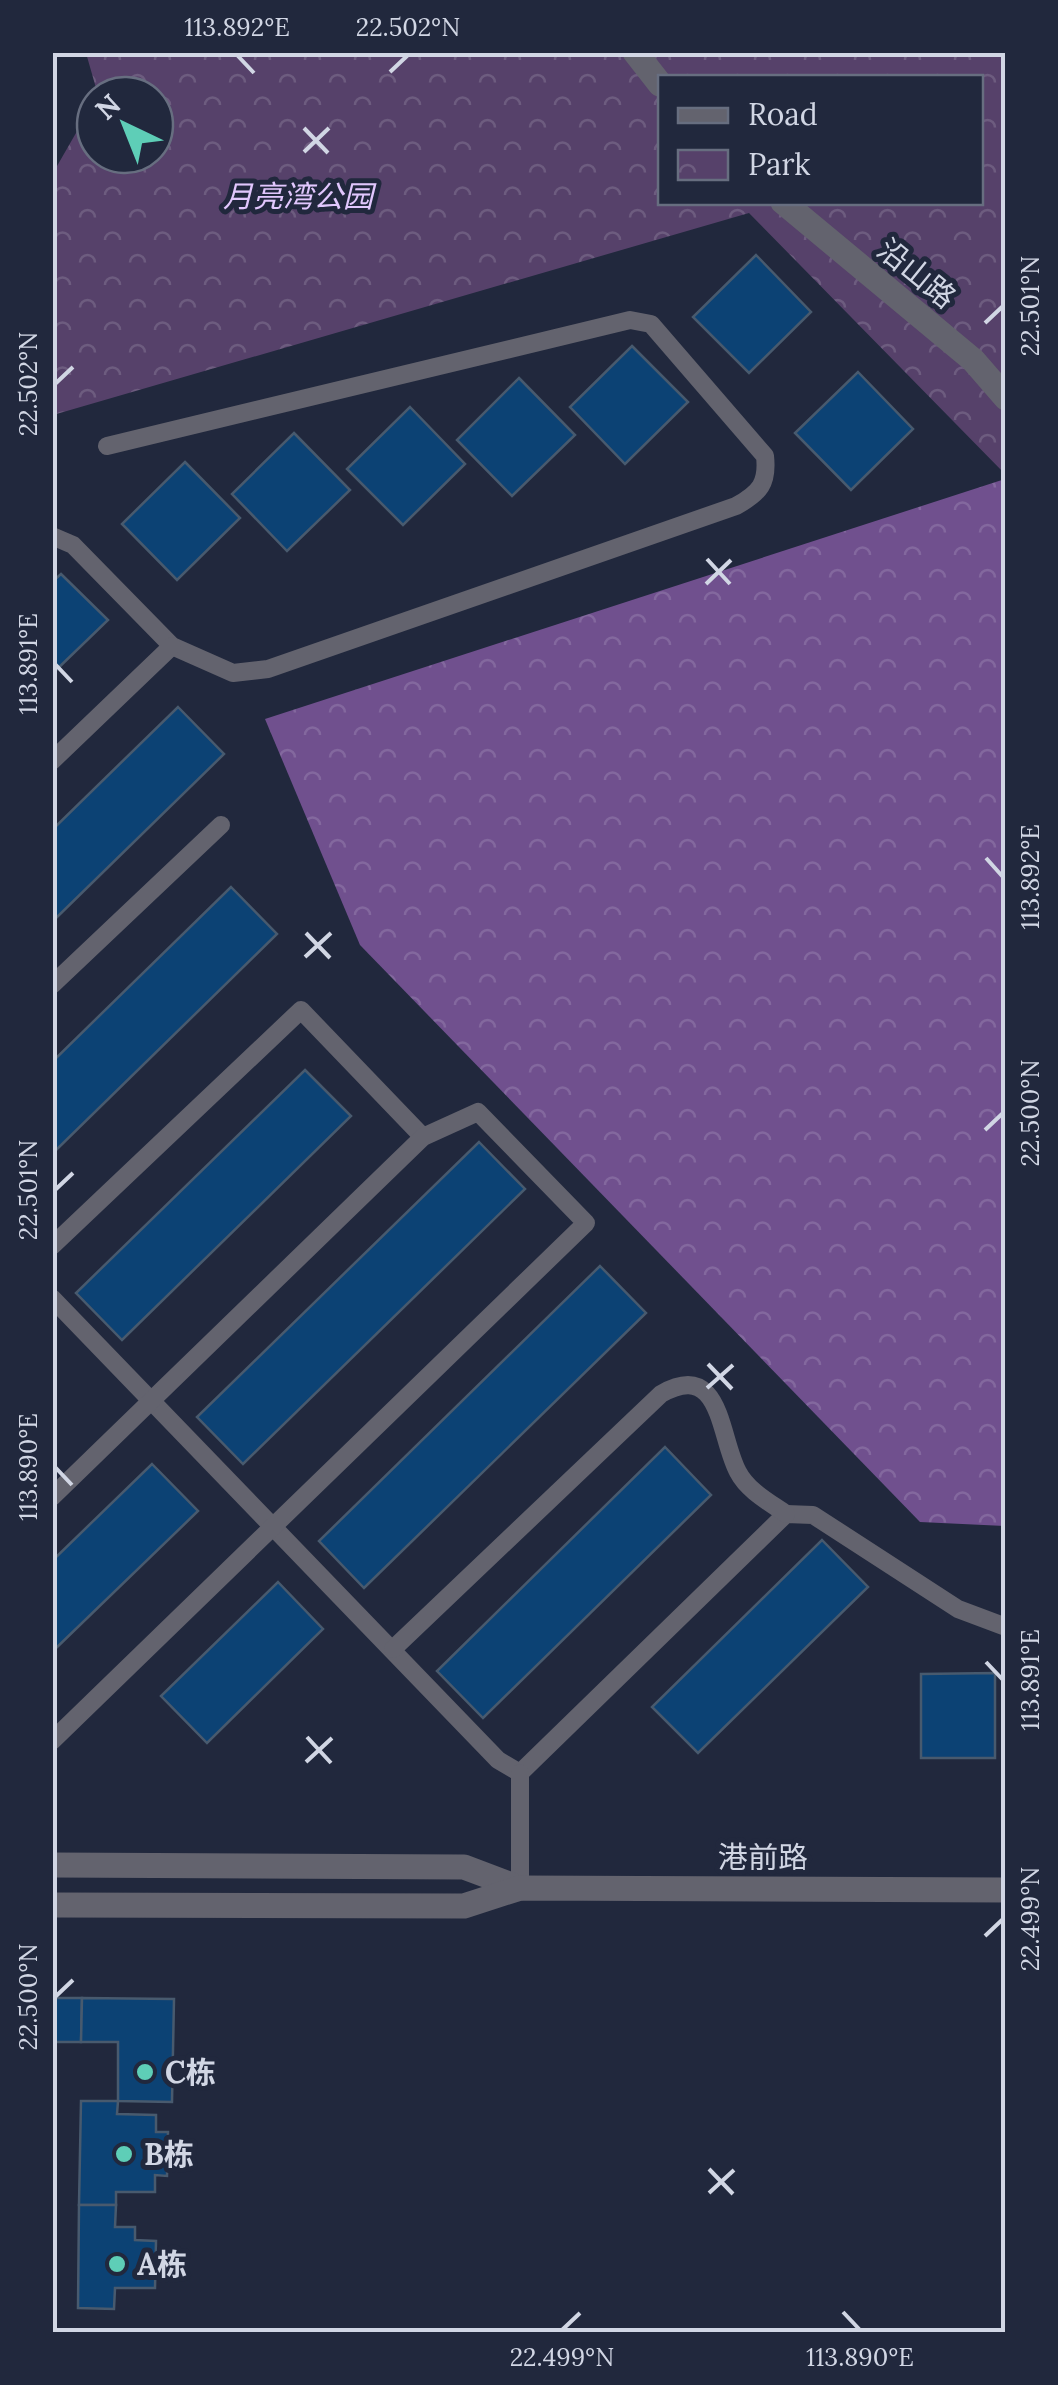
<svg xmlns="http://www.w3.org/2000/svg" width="1058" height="2385" font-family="Lora,'Noto Sans SC',serif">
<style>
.forest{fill:url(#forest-crowns)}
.park{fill:url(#park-crowns);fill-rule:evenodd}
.building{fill:#0c4274;stroke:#485a6e;stroke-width:2.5}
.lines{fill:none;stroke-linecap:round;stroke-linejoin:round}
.service{stroke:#63636e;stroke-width:18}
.minor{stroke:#63636e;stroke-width:25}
.tertiary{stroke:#63636e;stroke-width:25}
.ticks{fill:none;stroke:#d1d6e4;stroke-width:4}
.poi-dot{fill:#5eceb7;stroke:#21283d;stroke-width:4}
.labels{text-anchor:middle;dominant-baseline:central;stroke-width:10;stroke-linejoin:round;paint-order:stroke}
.park-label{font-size:30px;font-style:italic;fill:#e1c7fd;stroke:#21283d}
.street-label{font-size:30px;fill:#d1d6e4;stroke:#21283d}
.poi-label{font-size:30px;font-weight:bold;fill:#d1d6e4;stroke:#21283d;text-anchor:start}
.neatline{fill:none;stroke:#d1d6e4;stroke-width:4}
.ticks-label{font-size:25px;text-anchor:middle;fill:#d1d6e4}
</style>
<defs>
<pattern id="forest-crowns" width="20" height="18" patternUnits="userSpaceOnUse" patternTransform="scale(2.5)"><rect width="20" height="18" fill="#70508e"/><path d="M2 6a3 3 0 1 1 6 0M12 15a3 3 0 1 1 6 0" fill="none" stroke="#83689e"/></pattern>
<pattern id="park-crowns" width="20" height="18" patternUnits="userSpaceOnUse" patternTransform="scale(2.5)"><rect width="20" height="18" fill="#56416a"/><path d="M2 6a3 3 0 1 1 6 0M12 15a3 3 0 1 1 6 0" fill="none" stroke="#6d5c7f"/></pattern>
</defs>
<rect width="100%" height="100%" fill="#21283d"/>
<!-- forest -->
<polygon class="forest" points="1005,479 1006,479 1005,1526 920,1522 360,945 265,719"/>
<!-- park -->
<path class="park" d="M86,53h919v421l-256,-261 -696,202v-242l42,-73v55h60v-60h-57zM660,78h320v124h-320z"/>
<!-- building -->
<g class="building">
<polygon points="756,255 811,312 749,373 693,317"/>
<polygon points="632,346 688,402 625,464 570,407"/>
<polygon points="858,372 913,429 851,490 795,433"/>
<polygon points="519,378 575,435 512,496 457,440"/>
<polygon points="410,407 465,464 403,525 347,469"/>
<polygon points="294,433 350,490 287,551 232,494"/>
<polygon points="185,462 240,518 177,580 122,524"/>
<polygon points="61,574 108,620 52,674 52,582"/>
<polygon points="178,707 224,754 52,922 52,830"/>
<polygon points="231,887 277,934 52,1154 52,1062"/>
<polygon points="305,1070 351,1116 122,1340 76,1293"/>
<polygon points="479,1142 525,1189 243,1464 197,1417"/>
<polygon points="600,1266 646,1313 364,1588 319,1541"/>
<polygon points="665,1447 711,1495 483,1718 437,1671"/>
<polygon points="152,1464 198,1511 52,1652 52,1561"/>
<polygon points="822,1540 868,1587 698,1753 652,1707"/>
<polygon points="278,1582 323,1629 207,1743 161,1696"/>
<polygon points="995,1673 995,1758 921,1758 921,1674"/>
<polygon points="52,1998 82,1998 81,2042 52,2042"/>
<polygon points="82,1998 174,1999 172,2102 118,2101 118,2042 81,2042"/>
<polygon points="81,2101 118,2101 117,2114 156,2115 156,2132 168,2132 167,2176 155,2175 155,2192 116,2192 116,2205 79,2205"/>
<polygon points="79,2205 116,2205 115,2227 135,2227 135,2240 156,2241 155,2288 115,2288 114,2309 78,2308"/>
</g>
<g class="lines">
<!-- service -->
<g class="service">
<path d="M52,536l21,9 99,101 61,27 35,-4 468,-163c24,-13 32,-23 29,-50l-114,-132 -21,-4 -523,126"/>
<polyline points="52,761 172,646"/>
<polyline points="52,985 221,825"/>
<polyline points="52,1246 301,1010 423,1137"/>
<polyline points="52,1298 498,1760 520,1773 786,1514 813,1515 958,1609 1006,1627"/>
<polyline points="52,1497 423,1137 478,1112 586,1223 52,1741"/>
<path d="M393,1649l268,-255c61,-35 58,43 77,78 10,19 31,30 48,42"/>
<polyline points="520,1773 520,1888"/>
</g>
<!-- minor -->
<g class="minor">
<polyline points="635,52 660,84"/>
<polyline points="783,202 973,360 1006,398"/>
</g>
<!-- tertiary -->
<g class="tertiary">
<polyline points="52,1865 464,1867 520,1888"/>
<polyline points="52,1905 464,1906 520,1888 1006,1890"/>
</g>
</g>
<!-- ticks -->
<path class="ticks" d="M237,55l17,18M390,72l18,-17M304,128l24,25M304,152l25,-24M985,323l18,-17M55,384l18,-17M707,559l23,25M706,584l25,-24M55,664l17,18M986,858l17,19M306,933l24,25M305,957l26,-24M985,1130l18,-17M55,1190l18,-17M708,1364l24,25M707,1388l26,-23M55,1467l17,18M986,1662l17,18M307,1737l24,26M306,1762l26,-24M985,1936l18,-17M55,1997l18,-17M709,2169l24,25M709,2193l25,-23M843,2312l17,18M562,2330l18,-17"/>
<!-- markers -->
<g class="poi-dot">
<circle cx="145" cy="2072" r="10"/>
<circle cx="124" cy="2154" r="10"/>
<circle cx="117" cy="2264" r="10"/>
</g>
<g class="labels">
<!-- park labels -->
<g class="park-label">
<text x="298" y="196">月亮湾公园</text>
</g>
<!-- street labels -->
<g class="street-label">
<text transform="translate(917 273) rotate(39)">沿山路</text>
<text x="763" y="1857">港前路</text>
</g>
<!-- poi labels -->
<g class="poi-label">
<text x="165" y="2072">C栋</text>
<text x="144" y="2154">B栋</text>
<text x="137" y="2264">A栋</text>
</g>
</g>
<!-- border -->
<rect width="1058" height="2385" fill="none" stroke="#21283d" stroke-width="110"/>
<!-- legend -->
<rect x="658" y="75" width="325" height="130" fill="#21283d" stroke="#676e80" stroke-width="2.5"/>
<rect x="678" y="108" width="50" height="15" fill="#63636e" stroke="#676e80" stroke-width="2.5"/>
<text x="748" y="125" font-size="30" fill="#d1d6e4">Road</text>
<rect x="678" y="150" width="50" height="30" fill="url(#park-crowns)" stroke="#676e80" stroke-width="2.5"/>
<text x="748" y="175" font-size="30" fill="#d1d6e4">Park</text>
<!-- north arrow -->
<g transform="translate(125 125) rotate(317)"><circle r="48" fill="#21283d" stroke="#676e80" stroke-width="2.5"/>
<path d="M0-8L18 38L0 25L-18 38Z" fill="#5eceb7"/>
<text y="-15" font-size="28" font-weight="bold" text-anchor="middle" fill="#d1d6e4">N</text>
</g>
<rect x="55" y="55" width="948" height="2275" class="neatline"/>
<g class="ticks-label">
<text x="237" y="36">113.892°E</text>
<text x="408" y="36">22.502°N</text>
<text transform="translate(1030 306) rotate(-90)" y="9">22.501°N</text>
<text transform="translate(28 384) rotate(-90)" y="9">22.502°N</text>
<text transform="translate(28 664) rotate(-90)" y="9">113.891°E</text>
<text transform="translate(1030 877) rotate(-90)" y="9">113.892°E</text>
<text transform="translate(1030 1113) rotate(-90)" y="9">22.500°N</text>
<text transform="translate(28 1190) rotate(-90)" y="9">22.501°N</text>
<text transform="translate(28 1467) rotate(-90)" y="9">113.890°E</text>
<text transform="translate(1030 1680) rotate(-90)" y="9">113.891°E</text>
<text transform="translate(1030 1919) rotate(-90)" y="9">22.499°N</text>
<text transform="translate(28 1997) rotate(-90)" y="9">22.500°N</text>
<text x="562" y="2366">22.499°N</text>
<text x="860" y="2366">113.890°E</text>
</g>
</svg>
